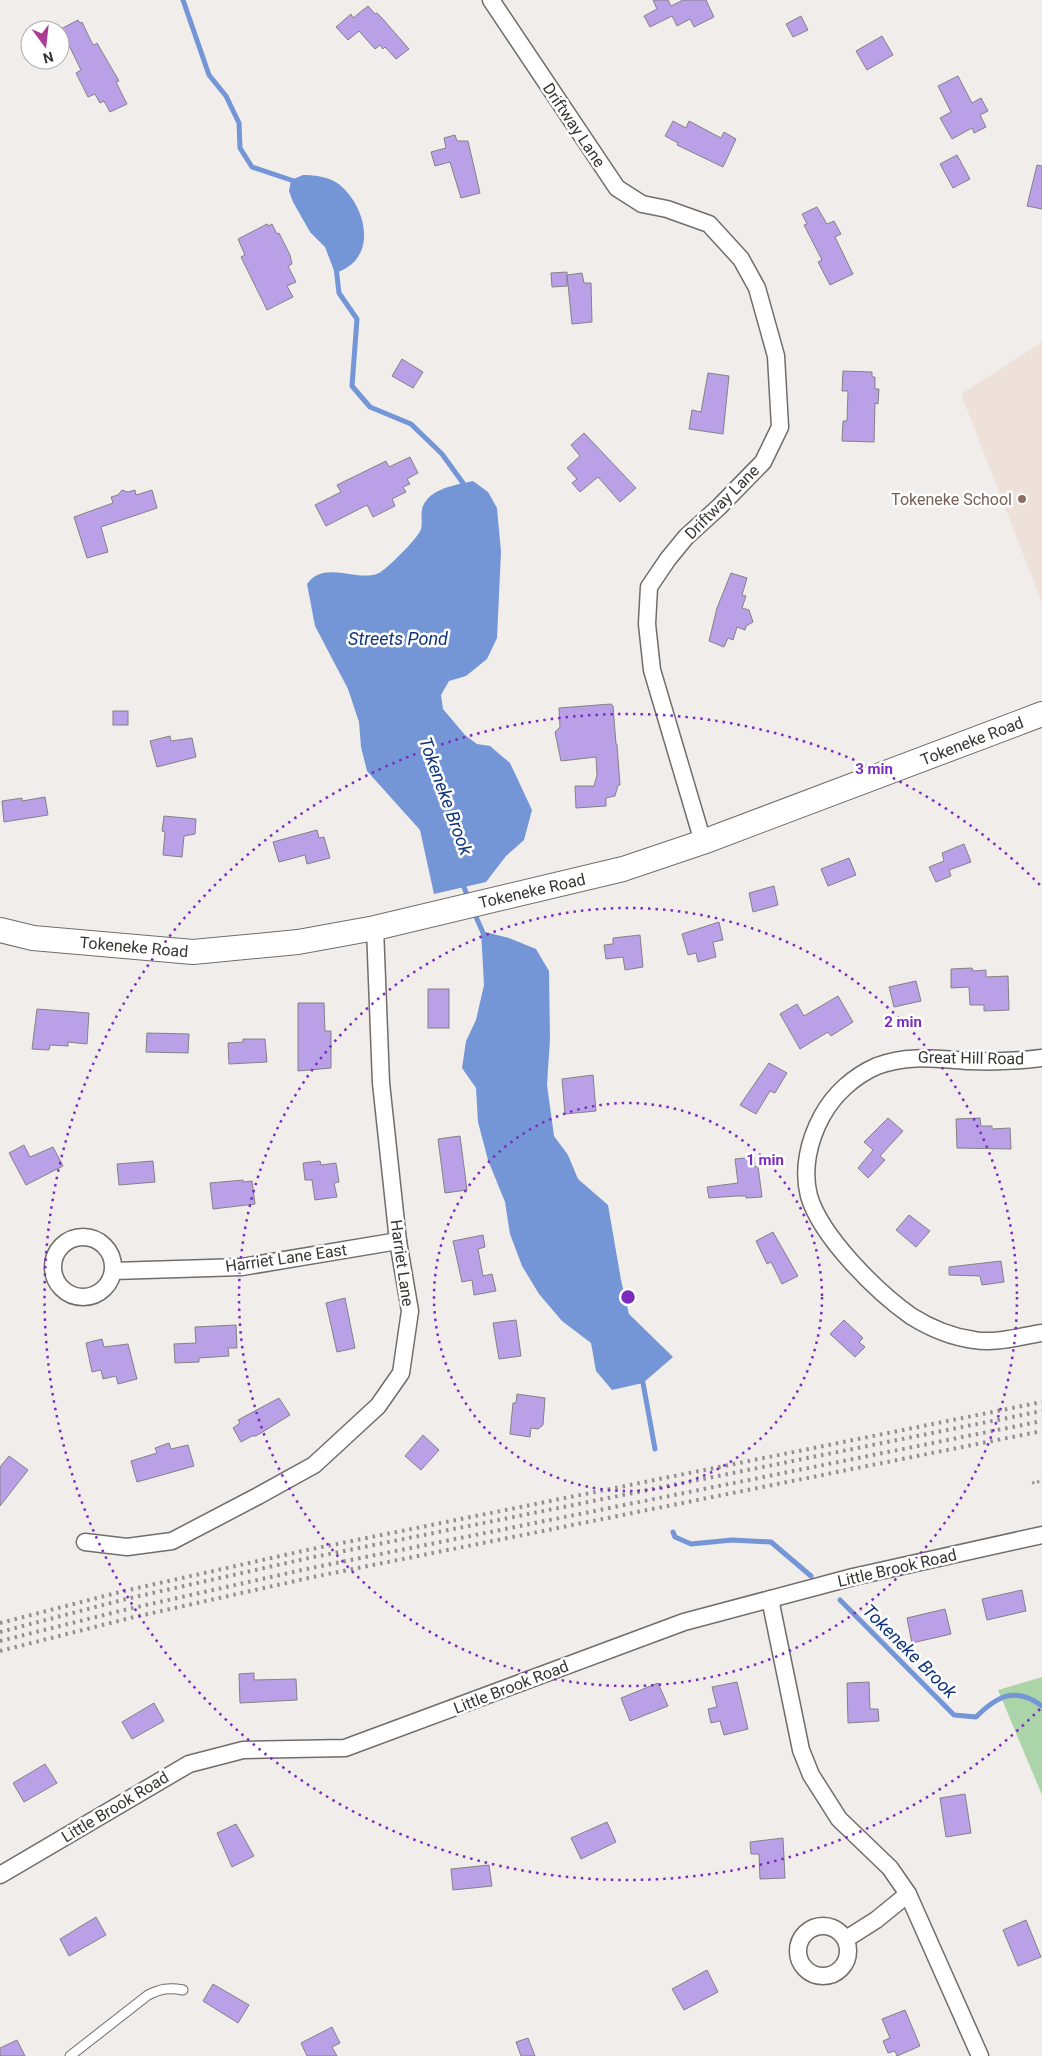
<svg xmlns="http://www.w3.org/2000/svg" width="1042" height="2056" font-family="Roboto,sans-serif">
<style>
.built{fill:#ede1da}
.green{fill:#acd4a9}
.water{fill:#7496d6}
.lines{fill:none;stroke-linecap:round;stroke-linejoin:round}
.stream{stroke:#7496d6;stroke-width:5}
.building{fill:#baa0e7;stroke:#838286}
.service-casing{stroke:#716d6b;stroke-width:11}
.minor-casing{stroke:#716d6b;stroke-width:19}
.secondary-casing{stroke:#716d6b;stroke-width:26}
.path{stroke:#9c9998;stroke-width:3;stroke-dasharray:2.5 2.5;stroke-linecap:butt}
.service{stroke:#fff;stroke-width:9}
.minor{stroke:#fff;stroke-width:16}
.secondary{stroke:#fff;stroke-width:24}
.rail{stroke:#93908f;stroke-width:4;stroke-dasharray:2.5 5;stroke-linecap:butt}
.ring{fill:none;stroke:#7b2cbf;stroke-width:2.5;stroke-dasharray:2.5 5}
.education-dot{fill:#8d6e63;stroke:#fff;stroke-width:2}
.labels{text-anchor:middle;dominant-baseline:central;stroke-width:5;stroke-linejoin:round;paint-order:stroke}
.street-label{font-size:16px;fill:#363534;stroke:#fff}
.education-label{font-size:16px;fill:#785e54;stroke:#fff;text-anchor:end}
.water-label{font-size:18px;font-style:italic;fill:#0f337e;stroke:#fff}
.centre{fill:#7b2cbf;stroke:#fff;stroke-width:2.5}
.ring-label{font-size:15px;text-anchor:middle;font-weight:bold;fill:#7b2cbf;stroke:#fff;stroke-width:5;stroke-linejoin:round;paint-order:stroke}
</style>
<rect width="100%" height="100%" fill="#f1edeb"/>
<!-- built -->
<polygon class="built" points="1042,342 1042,603 961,394"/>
<!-- green -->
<polygon class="green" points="1042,1677 1042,1795 998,1690"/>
<!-- water -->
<g class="water">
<path d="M303,175c12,0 27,2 37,10 28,24 38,75 -5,88l-10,-26 -15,-15 -17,-30 -4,-11 2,-11z"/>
<path d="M473,481l15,11 9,16 4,44 -4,86 -10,21 -21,17 -17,5 -8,14 2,14 22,26 12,9 13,2 20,17 22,47 -8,30 -18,16 -20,26 -52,12 -14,-64 -53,-59 -6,-24 -2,-25 -11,-33 -33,-63 -8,-42c17,-25 51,-1 72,-11 8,-4 40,-36 42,-44 2,-7 -1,-16 2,-23 8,-18 33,-21 50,-25z"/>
<polygon points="481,931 509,938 536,949 549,971 550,1039 547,1085 554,1136 568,1155 578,1179 608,1205 621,1280 629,1314 673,1357 643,1383 612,1390 596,1371 591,1343 562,1321 539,1294 522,1266 510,1234 505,1202 488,1160 478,1122 476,1088 462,1068 466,1041 476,1020 484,985"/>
</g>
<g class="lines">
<!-- stream -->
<g class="stream">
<polyline points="183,0 209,75 226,96 239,123 240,148 252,167 297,182"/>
<polyline points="336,267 339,293 357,319 352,386 370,407 411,424 442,454 463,483 461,488"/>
<polyline points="462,882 469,900"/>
<polyline points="473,910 484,935"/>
<polyline points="639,1378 643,1383 655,1449"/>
<polyline points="673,1532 675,1537 691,1544 732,1540 771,1542 811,1576"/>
<path d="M840,1600l114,115 22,2c21,-21 39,-31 66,-11"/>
</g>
</g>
<!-- building -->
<g class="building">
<polygon points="653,0 668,0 671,6 683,0 706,0 714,17 694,27 690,19 677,26 672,16 650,27 644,16 657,9"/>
<polygon points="368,6 375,14 377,13 382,18 409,49 396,59 385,47 383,49 380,45 375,49 359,31 348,40 336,27 351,14 353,18"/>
<polygon points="801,16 808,30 793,37 786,24"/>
<polygon points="78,20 80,23 82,22 92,43 94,45 97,43 119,81 116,82 127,104 110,112 104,101 100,103 95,94 88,97 76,73 81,70 61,29"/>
<polygon points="882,36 893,55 867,70 856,51"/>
<polygon points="958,76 972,103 981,98 988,111 980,115 986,127 974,133 972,128 952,139 940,118 951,112 938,86"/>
<polygon points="673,121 686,128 689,121 721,138 724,132 736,139 723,167 677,145 678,143 665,136"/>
<polygon points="455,135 457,141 468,141 480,193 461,198 450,162 435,166 431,152 446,148 444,138"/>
<polygon points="957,155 970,179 953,188 940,164"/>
<polygon points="1037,165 1042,166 1042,209 1027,206"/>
<polygon points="817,207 827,224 834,221 841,234 835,237 853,274 830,285 818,262 822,260 804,225 807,224 802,214"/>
<polygon points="267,224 268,226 272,224 277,234 279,233 290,255 292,264 288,266 296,282 287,286 293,297 267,310 241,257 245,255 238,239"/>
<polygon points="567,272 567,286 552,287 551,273"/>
<polygon points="582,273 584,283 591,283 592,322 572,324 567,275"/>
<polygon points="402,359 423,372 413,388 392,376"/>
<polygon points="843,371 872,372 872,377 875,377 875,389 879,389 878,404 875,403 874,442 842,441 843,421 847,421 848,391 842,391"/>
<polygon points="708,373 729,376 723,434 689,429 692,410 701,412"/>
<polygon points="584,433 636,488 620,502 598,477 580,492 572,483 577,479 567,468 580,456 571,445"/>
<polygon points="410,457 418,473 407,479 410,484 403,487 406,492 392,499 395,506 373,517 367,505 326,526 315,505 341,492 337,485 386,461 389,467"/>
<polygon points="122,490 128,492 135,490 136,495 152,490 157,508 101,527 108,552 87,558 74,517 113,503 111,497 118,495"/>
<polygon points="731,573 747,578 742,595 746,596 742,608 749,610 753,622 746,626 745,630 737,627 733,640 728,638 724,647 709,641 717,608"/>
<polygon points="611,704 613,706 616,744 617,744 620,785 618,785 615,796 606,798 606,806 576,808 575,786 594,786 597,775 596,757 561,761 555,732 560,727 559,708"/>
<rect x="113" y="711" width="15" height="14"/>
<polygon points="170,736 171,741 192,738 196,757 157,767 150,741"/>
<polygon points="45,797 48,815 4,822 2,801 22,798 22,801"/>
<polygon points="164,816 196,819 195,834 184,836 182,857 163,855 165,832 162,831"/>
<polygon points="317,830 319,838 324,837 330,858 307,864 305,855 279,862 273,842"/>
<polygon points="964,844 971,862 949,870 951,876 936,882 929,867 944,861 942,853"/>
<polygon points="849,858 856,875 828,886 821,869"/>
<polygon points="774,886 778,905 753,912 749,893"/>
<polygon points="719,922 723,940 713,942 716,957 698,962 696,953 688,955 682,934"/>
<polygon points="640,935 643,967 625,970 623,957 606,959 604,945 613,944 613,938"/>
<polygon points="972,968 973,971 986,970 986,977 1008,976 1009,1010 984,1011 984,1005 970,1005 969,987 951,988 951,969"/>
<polygon points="916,981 921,1001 894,1007 889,987"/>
<rect x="428" y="989" width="21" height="39"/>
<polygon points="838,996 853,1022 831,1036 828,1032 800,1049 780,1014 797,1004 804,1016"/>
<polygon points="298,1003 324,1003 325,1031 331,1031 331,1068 298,1071"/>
<polygon points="37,1009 89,1013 87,1044 68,1042 68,1046 50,1045 49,1050 32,1049"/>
<polygon points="147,1033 189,1034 188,1053 146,1052"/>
<polygon points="243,1039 265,1039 267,1062 229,1064 228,1043 243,1042"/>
<polygon points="769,1063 787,1073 775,1093 770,1091 756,1114 740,1105"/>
<polygon points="593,1075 596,1111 565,1114 562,1079"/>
<polygon points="888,1118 903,1131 880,1156 885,1160 868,1178 858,1168 873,1150 864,1142"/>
<polygon points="980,1118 981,1126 992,1126 992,1129 1010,1128 1011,1149 957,1148 956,1119"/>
<polygon points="460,1136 467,1190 445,1193 438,1139"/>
<polygon points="24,1145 30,1157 53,1147 63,1166 26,1185 9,1153"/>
<polygon points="754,1157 755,1167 758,1166 762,1197 746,1198 746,1196 736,1196 709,1198 707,1187 738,1183 735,1159"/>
<polygon points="153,1161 155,1182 119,1185 117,1164"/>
<polygon points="320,1161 321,1165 336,1163 339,1182 334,1183 337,1197 315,1200 312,1180 305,1180 303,1163"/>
<polygon points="243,1180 243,1182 252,1181 255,1204 213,1209 210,1183"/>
<polygon points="909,1215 930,1231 916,1247 896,1230"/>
<polygon points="773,1232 798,1276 782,1284 771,1262 767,1264 756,1241"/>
<polygon points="483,1235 485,1247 478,1249 483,1276 492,1274 496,1291 474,1295 472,1280 462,1282 453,1241"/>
<polygon points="1001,1261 1004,1282 982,1285 980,1276 949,1275 949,1267"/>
<polygon points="345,1298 355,1348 337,1352 326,1303"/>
<polygon points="516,1320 521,1356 499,1359 493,1323"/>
<polygon points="844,1320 863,1338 859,1342 865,1347 855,1357 830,1334"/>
<polygon points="236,1325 237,1348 228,1348 229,1356 199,1358 199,1362 175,1363 174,1344 196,1343 195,1327"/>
<polygon points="102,1339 104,1347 128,1344 137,1379 118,1384 116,1376 103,1379 101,1370 92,1372 86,1343"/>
<polygon points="517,1394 545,1398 543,1425 538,1429 531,1428 530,1437 510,1434 513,1403 516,1403"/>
<polygon points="279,1398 290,1415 256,1436 252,1436 241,1442 233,1428 240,1423 238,1420"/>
<polygon points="423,1435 439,1450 421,1470 405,1456"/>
<polygon points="169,1443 171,1449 188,1445 194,1466 137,1482 131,1461 157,1453 155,1448"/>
<polygon points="9,1456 28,1470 0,1506 0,1467"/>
<polygon points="1022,1590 1026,1611 987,1620 982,1599"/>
<polygon points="945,1609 951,1634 912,1643 907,1618"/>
<polygon points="254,1673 254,1680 296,1679 297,1700 240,1703 239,1674"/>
<polygon points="737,1682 748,1729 724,1735 720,1721 711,1723 708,1709 717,1707 712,1687"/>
<polygon points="869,1682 870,1709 878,1709 879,1721 848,1723 847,1683"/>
<polygon points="658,1683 668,1706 630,1721 621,1698"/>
<polygon points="154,1703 164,1721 132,1739 122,1722"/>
<polygon points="45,1764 57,1783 24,1802 13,1783"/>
<polygon points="965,1794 971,1833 946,1837 940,1798"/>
<polygon points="607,1822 616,1842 581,1859 571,1838"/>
<polygon points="236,1824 254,1856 232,1867 217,1833"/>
<polygon points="783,1838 785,1878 760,1879 759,1854 751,1854 750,1842"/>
<polygon points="489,1865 492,1886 453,1890 451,1869"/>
<polygon points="96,1917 106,1935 69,1956 60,1939"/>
<polygon points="1026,1920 1041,1957 1018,1966 1003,1930"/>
<polygon points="707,1970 718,1992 684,2010 672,1989"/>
<polygon points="213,1984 249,2005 238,2023 203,2001"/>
<polygon points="905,2010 920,2046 897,2056 895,2051 888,2053 883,2041 890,2038 882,2019"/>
<polygon points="332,2027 340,2043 332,2047 337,2056 307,2056 301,2043"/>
<polygon points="528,2038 535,2056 521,2056 516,2042"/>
<polygon points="17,2040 25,2056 0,2056 0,2048"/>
</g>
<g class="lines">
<defs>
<path id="service" d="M70,2056l78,-61c12,-6 21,-8 35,-5"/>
<g id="minor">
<polyline points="491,0 617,188 642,204 667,209 709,224 741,259 757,288 776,356 780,427 763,462 719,507 686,537 668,559 649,587 647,624 652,670 703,842"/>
<path d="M1042,1058c-24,3 -48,4 -72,3 -32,-2 -62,-7 -93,5 -23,10 -43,28 -55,50 -13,24 -20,53 -13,80 12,41 68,96 102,120 19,12 41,21 63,24 22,4 47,-4 68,-7"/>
<circle cx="83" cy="1267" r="30"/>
<polyline points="113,1271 242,1267 398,1241"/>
<polyline points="85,1542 127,1547 172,1541 258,1496 314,1465 378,1406 401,1373 410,1311 398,1241 381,1083 375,928"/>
<polyline points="770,1599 801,1750 811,1775 839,1819 890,1868 908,1894 980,2056"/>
<polyline points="0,1875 189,1764 243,1750 345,1748 684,1622 853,1577 1042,1535"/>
<circle cx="823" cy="1951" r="25"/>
<polyline points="846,1939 876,1920 908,1894"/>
</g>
<polyline id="secondary" points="0,930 33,938 193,952 298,942 375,928 623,869 703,842 1042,714"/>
</defs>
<!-- service casing -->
<use href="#service" class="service-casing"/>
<!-- minor casing -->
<use href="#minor" class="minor-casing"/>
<!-- secondary casing -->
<use href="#secondary" class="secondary-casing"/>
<!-- path -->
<polyline class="path" points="1032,1483 1042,1481"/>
<!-- service -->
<use href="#service" class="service"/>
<!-- minor -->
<use href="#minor" class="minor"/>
<!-- secondary -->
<use href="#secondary" class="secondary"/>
<!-- rail -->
<g class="rail">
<polyline points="0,1623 124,1591 307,1550 1042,1402"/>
<polyline points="0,1632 126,1599 309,1558 1042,1411"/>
<polyline points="0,1641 128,1609 311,1568 1042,1421"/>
<polyline points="0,1651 130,1618 313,1577 1042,1431"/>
</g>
</g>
<!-- distance rings -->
<g class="ring">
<circle cx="628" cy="1297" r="194"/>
<circle cx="628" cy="1297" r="389"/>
<path d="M1040 1709A583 583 0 1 1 1040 885"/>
</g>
<!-- markers -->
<circle class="education-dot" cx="1022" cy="499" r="5"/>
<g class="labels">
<!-- street labels -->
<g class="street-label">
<text transform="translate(574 125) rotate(56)">Driftway Lane</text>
<text transform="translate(722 502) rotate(-45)">Driftway Lane</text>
<text transform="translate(972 741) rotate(-21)">Tokeneke Road</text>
<text transform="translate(532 891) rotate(-13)">Tokeneke Road</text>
<text transform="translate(134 947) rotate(5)">Tokeneke Road</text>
<text transform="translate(971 1058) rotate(1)">Great Hill Road</text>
<text transform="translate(286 1258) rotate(-8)">Harriet Lane East</text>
<text transform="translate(402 1263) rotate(82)">Harriet Lane</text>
<text transform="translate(897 1568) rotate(-13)">Little Brook Road</text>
<text transform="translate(511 1687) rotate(-21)">Little Brook Road</text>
<text transform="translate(115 1807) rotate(-31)">Little Brook Road</text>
</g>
<!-- education labels -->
<g class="education-label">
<text x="1012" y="499">Tokeneke School</text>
</g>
<!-- water labels -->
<g class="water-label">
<text x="398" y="638">Streets Pond</text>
<text transform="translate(446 796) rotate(70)">Tokeneke Brook</text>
<text transform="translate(910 1651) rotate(45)">Tokeneke Brook</text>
</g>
</g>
<circle cx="628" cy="1297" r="8" class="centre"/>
<g class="ring-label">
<text x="874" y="774">3 min</text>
<text x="903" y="1027">2 min</text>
<text x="765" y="1165">1 min</text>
</g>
<!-- north arrow -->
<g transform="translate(45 45) rotate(165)"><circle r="24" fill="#ffffff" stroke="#afaeae"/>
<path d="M0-4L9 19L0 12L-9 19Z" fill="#ad3b96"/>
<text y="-8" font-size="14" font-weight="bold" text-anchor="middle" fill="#363534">N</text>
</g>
</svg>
